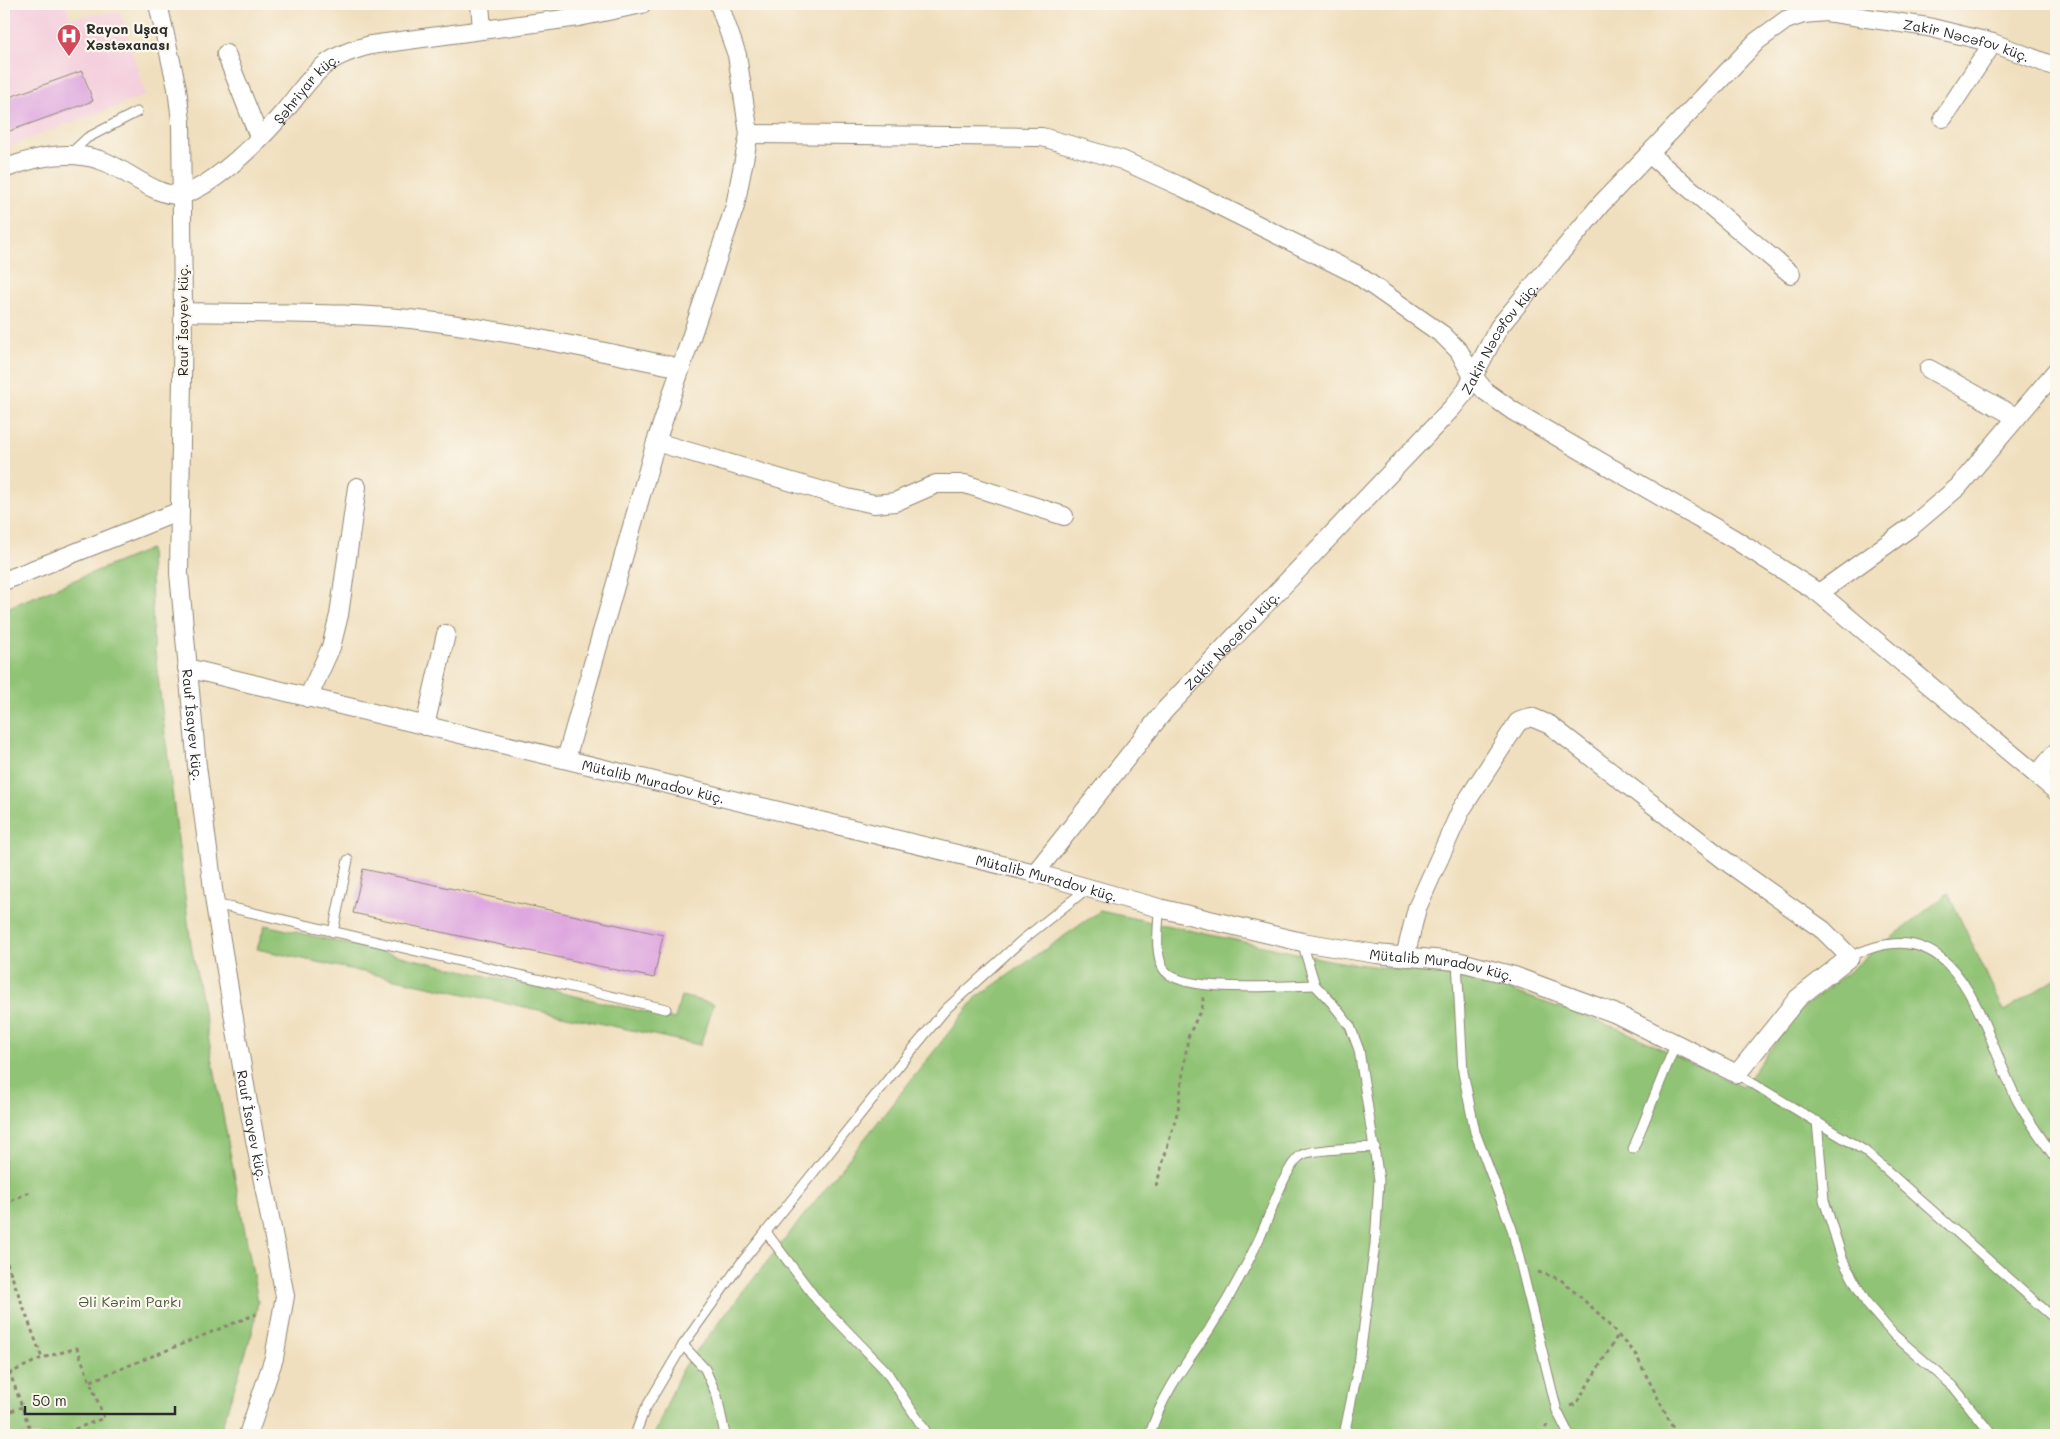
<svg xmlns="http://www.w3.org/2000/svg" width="2060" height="1439" font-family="Mali,sans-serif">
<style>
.built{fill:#f4cfdd}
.green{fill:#90c374;stroke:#5e7750}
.building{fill:#dea7df}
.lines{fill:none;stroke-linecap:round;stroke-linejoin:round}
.service-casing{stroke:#8e8574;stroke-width:11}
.minor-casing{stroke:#8e8574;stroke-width:20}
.path{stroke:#8e8574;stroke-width:3;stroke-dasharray:4 4;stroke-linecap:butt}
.service{stroke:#fff;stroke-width:9}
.minor{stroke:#fff;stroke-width:18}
.labels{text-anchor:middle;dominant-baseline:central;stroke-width:4.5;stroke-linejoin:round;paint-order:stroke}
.poi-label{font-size:14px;font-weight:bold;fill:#2b2b2b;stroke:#fbf7ec;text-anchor:start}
.street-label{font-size:14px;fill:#2b2b2b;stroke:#fbf7ec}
.park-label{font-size:14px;fill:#495941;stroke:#fbf7ec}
</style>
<rect width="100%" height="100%" fill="#fbf7ec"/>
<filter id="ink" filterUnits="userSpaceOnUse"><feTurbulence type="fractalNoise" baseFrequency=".02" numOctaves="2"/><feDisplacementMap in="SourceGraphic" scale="10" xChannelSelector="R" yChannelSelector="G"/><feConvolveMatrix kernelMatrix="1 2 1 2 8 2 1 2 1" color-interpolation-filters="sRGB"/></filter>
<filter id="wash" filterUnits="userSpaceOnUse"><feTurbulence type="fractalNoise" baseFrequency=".0096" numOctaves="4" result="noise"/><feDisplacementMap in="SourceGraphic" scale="20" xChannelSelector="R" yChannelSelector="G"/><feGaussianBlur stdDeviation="1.12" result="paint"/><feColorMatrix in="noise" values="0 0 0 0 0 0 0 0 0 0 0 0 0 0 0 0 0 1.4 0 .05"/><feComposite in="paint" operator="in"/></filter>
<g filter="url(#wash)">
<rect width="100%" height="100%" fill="#f0dfbe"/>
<!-- built -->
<polygon class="built" points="4,4 65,4 71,18 120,11 146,95 4,148"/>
<!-- green -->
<g class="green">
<polygon points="150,549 153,636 191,945 258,1301 253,1330 219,1435 4,1435 4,609"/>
<polygon points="1948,893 2004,1011 2056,978 2056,1435 654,1435 682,1369 977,997 1100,911 1333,961 1481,980 1620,1029 1742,1087 1799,1011"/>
<polygon points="265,925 675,1019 681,996 714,1004 700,1045 257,949"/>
</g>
<g id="blocks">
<!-- building -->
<g class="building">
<polygon points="82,71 93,101 4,133 4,99"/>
<polygon points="363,869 663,935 654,978 353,913"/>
</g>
</g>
</g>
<g filter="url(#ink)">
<use href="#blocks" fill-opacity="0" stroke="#8e8574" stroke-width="1"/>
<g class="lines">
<defs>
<g id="service">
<polyline points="70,154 87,138 137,112"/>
<polyline points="215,904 666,1009"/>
<path d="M1159,908c0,18 -5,43 4,60 14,27 123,17 152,17"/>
<polyline points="333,932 348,860"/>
<polyline points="1302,942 1315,985 1332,1003 1350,1026 1359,1050 1379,1180 1375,1244 1359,1363 1344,1435"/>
<path d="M1850,957c112,-56 131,73 168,145 11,19 25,39 38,57"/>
<polyline points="1457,961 1463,1072 1475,1132 1512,1229 1557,1411 1569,1435"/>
<polyline points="1737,1074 1865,1151 2056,1320"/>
<polyline points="1817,1121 1824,1200 1843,1261 1867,1304 1894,1335 1953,1386 1992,1435"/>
<polyline points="1633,1149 1676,1043"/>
<polyline points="766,1232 817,1300 886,1371 928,1435"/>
<polyline points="683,1345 705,1369 717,1396 725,1435"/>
<polyline points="635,1435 644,1411 683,1345 741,1263 898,1067 946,1009 1021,941 1088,888"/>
<path d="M1150,1435c10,-38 37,-73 59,-105 19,-30 36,-61 51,-93 9,-19 25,-70 40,-81 8,-7 61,-8 75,-9"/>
</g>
<g id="minor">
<path id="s1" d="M158,4l19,84 4,33 2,191 -4,261 18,193 18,138 33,199 37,193 -11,62 -26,77"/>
<polyline points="480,4 482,29"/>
<polyline points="226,54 259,137"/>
<polyline points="1943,118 1993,43"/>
<polyline points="749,134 1042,137 1122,160 1184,188 1356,274 1443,335 1459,351 1472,375 1485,391 1513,411 1734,539 1819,593 2056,791"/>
<polyline points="1649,154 1791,274"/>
<path id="s2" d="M4,169c30,-12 64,-20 96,-9 24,7 59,41 84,34 31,-9 78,-56 99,-81 14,-16 26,-36 43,-49 13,-10 29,-15 45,-19l208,-28 63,-13"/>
<path d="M183,312c84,2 169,-1 253,10 82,11 164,29 245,46"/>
<polyline points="1929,369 2016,417"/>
<polyline points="656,442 847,498 874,504 895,502 936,484 965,484 1064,516"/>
<polyline points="4,581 180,511"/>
<polyline points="1819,593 1911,527 1958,487 2056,371"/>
<path id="s3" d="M187,668l848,205 124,35 143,34 74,12 81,7 57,15 100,37 123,61 61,-76 52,-41 -27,-27 -96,-68 -177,-137 -19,-8 -13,5 -57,88 -44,98 -12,49"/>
<polyline points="308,698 331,647 339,615 357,487"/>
<polyline points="425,726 446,634"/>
<polyline points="566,759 656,442 735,206 749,134 737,55 719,4"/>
<polyline points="2038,774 2056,752"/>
<path id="s4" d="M1035,873l130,-163 287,-302 13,-16 34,-65 102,-123 156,-163 29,-21 17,-6 23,-2 102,15 65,16 63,24"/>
</g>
</defs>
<!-- service casing -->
<use href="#service" class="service-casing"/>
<!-- minor casing -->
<use href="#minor" class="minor-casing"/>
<!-- path -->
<g class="path">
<polyline points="1156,1186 1178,1110 1188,1037 1203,1005 1203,997"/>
<polyline points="4,1204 32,1191"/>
<polyline points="4,1255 42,1358"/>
<polyline points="1538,1272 1560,1279 1597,1312 1636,1355 1675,1432"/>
<polyline points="91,1381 256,1314"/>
<polyline points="1571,1406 1576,1404 1618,1335"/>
<polyline points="4,1414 22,1407"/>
<polyline points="32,1435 10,1373 42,1358 77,1348 104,1418 59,1435"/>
<polyline points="1541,1435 1548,1423"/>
</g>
<!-- service -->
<use href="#service" class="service"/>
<!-- minor -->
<use href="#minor" class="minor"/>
</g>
</g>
<!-- icons -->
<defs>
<symbol id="hospital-pin" viewBox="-11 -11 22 30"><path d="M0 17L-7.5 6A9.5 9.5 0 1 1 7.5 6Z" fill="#d1495b" stroke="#fbf7ec"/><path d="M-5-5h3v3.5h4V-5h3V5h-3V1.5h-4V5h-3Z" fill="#fff"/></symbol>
</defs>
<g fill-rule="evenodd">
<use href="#hospital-pin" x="55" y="22" width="28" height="38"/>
</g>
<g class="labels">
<!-- poi labels -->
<g class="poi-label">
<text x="86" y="28">Rayon Uşaq<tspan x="86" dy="16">Xəstəxanası</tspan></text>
</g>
<!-- street labels -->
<g class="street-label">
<text stroke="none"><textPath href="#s4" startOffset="1325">Zakir Nəcəfov küç.</textPath></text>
<text stroke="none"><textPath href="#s2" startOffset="354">Şəhriyar küç.</textPath></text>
<text transform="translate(182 320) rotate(-90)">Rauf İsayev küç.</text>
<text stroke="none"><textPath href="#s4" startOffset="710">Zakir Nəcəfov küç.</textPath></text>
<text stroke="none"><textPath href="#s4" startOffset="305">Zakir Nəcəfov küç.</textPath></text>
<text stroke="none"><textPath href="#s1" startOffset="724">Rauf İsayev küç.</textPath></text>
<text stroke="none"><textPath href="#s3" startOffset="480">Mütalib Muradov küç.</textPath></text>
<text stroke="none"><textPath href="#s3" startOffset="885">Mütalib Muradov küç.</textPath></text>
<text stroke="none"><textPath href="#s3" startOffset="1290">Mütalib Muradov küç.</textPath></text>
<text stroke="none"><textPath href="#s1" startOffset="1129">Rauf İsayev küç.</textPath></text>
</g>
<!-- park labels -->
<g class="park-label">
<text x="130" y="1301">Əli Kərim Parkı</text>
</g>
</g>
<!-- margin -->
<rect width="2060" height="1439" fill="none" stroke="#fbf7ec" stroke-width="20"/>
<!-- scale -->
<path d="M25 1406v8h150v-8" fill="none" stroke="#2b2b2b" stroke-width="2.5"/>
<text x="32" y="1406" font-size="15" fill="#2b2b2b" stroke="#fbf7ec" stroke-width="4" paint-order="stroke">50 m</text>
</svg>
